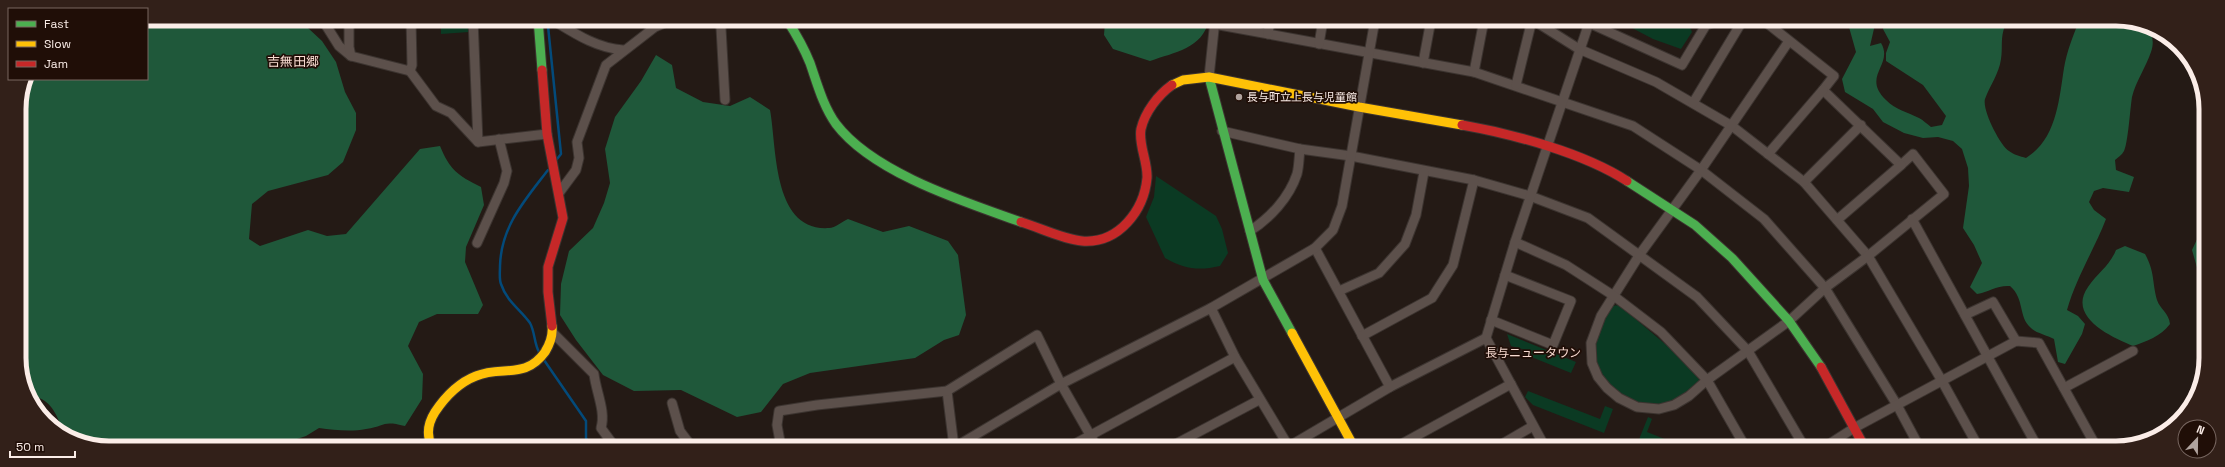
<svg xmlns="http://www.w3.org/2000/svg" width="2225" height="467" font-family="'Space Grotesk','Noto Sans JP',sans-serif">
<style>
.green{fill:#0b3a23}
.forest{fill:#1f583a}
.lines{fill:none;stroke-linecap:round;stroke-linejoin:round}
.stream{stroke:#034a7a;stroke-width:2.5}
.street-casing{stroke:#3c3430;stroke-width:11}
.fast-casing{stroke:#3c3430;stroke-width:11}
.slow-casing{stroke:#3c3430;stroke-width:11}
.jam-casing{stroke:#3c3430;stroke-width:11}
.street{stroke:#5c504b;stroke-width:9}
.fast{stroke:#4caf50;stroke-width:9}
.slow{stroke:#ffc107;stroke-width:9}
.jam{stroke:#c62828;stroke-width:9}
.poi-dot{fill:#b0a39e;stroke:#200e07;stroke-width:1.5}
.labels{text-anchor:middle;dominant-baseline:central;stroke-width:3.5;stroke-linejoin:round;paint-order:stroke}
.poi-label{font-size:11px;fill:#fbede8;stroke:#200e07;text-anchor:start}
.neighbourhood-label{font-size:12px;fill:#f8dbd1;stroke:#200e07}
.quarter-label{font-size:13px;fill:#f8dbd1;stroke:#200e07}
.rim{fill:none;stroke:#fbede8;stroke-width:5}
</style>
<rect width="100%" height="100%" fill="#241a15"/>
<!-- green -->
<g class="green">
<polygon points="441,19 468,19 469,32 441,34"/>
<polygon points="1617,20 1687,20 1692,32 1681,49 1653,39"/>
<path d="M1156,176l60,40 6,13 6,24 -8,13c-21,5 -36,3 -55,-8l-19,-41 8,-20z"/>
<path d="M1619,305l59,50 22,25c-6,6 -13,15 -21,18 -7,4 -18,7 -26,8 -32,2 -63,-33 -57,-64 2,-13 9,-25 16,-36z"/>
<polygon points="1507,334 1576,362 1571,373 1529,356 1530,351 1511,346"/>
<polygon points="1528,391 1600,419 1605,406 1613,409 1604,433 1533,405 1525,397"/>
<polygon points="1648,417 1652,419 1647,432 1685,447 1653,447 1638,442"/>
</g>
<!-- forest -->
<g class="forest">
<path d="M152,19h124l5,5 27,4 14,13 14,21 9,30 11,21v17l-13,32 -15,13 -60,16 -16,13 -3,35 11,7 48,-16 19,6 19,-2 74,-85 20,-3c10,24 17,29 41,41l3,18 -18,42 -1,15 18,43 -5,9h-41l-18,8 -11,24 15,28 -1,25 -17,27c-23,-6 -19,0 -39,3 -15,3 -32,1 -47,-1l-13,8 -30,10h-184l-29,-15c-6,-15 -10,-28 -26,-34l-4,1 -12,-22 -2,-273 6,-24h122v-53z"/>
<path d="M1127,20h82c-7,29 -34,32 -59,41l-37,-12 -9,-14 1,-13z"/>
<path d="M1847,20h29l-6,26 11,-3c13,22 -20,33 5,57 10,10 21,12 33,18 4,2 8,6 12,9l11,-2 4,-9 -23,-31 -37,-24v-8l4,-11 -7,-13 2,-9 148,1c-7,4 -20,2 -28,5 -5,12 -2,21 -4,33 -2,15 -11,26 -16,40 -3,11 15,46 24,52 5,4 11,5 17,7 31,-19 33,-59 38,-90 3,-17 9,-32 15,-47 22,0 85,-9 72,31 -5,15 -15,29 -19,45 -2,13 -4,46 -8,54 -2,4 -6,6 -9,9l1,10 18,7 -5,15 -26,-4 -9,3 -5,11 5,8 12,9c-12,31 -30,59 -39,91l11,6 7,8 -3,10 -17,30 -7,-2 -4,-23c-7,-4 -18,-6 -23,-11 -13,-11 -6,-29 -21,-42 -13,-1 -21,6 -33,8l-7,-7 12,-24 -8,-18 -11,-17 6,-42 -1,-18 -6,-19 -9,-8 -15,-4 -15,1 -19,-5 -21,-11 -10,-13 -28,-17 -3,-13 14,-27z"/>
<path d="M656,55l16,10 4,23 27,14 27,4 20,-9 20,13c7,37 2,122 59,118 6,0 14,-7 19,-9l35,13 26,-6 39,15 10,14 8,60 -7,20 -15,5 -29,18 -105,15 -27,11 -22,28 -24,5 -56,-27 -47,1 -31,-16 -27,-35 -16,-25 1,-31 8,-33 24,-23 11,-25 6,-20 -5,-34 10,-32 26,-36z"/>
<polygon points="2204,219 2204,292 2192,250 2200,233"/>
<path d="M2125,246l20,8c10,18 7,28 12,46 3,9 12,13 13,24 -10,13 -23,17 -37,22 -22,-9 -66,-29 -45,-59 10,-15 21,-20 28,-37z"/>
</g>
<g class="lines">
<!-- stream -->
<g class="stream">
<polyline points="548,26 561,154 557,159"/>
<path d="M539,352c-5,-9 -4,-20 -9,-29 -10,-14 -23,-21 -29,-39 -2,-5 -1,-12 -1,-18 1,-40 25,-66 48,-96"/>
<polyline points="544,360 586,421 586,438 591,447"/>
</g>
<defs>
<g id="street">
<polyline points="322,19 339,46 351,56"/>
<polyline points="349,19 349,47 351,56 410,71 412,65 411,19"/>
<polyline points="473,19 478,142 547,134"/>
<path d="M551,19c23,14 45,29 72,31"/>
<polyline points="718,20 721,28 725,100"/>
<polyline points="1533,20 1579,49 1656,82 1732,126 1804,182 1868,256 1942,381 1979,448"/>
<polyline points="1763,20 1834,76 1823,90 1901,165 1913,154 1944,194 1868,256 1825,288 1789,321 1707,380 1689,396 1674,405 1659,409 1637,407 1619,398 1607,388 1598,377 1592,363 1591,343 1601,316 1640,254 1701,170 1789,41"/>
<polyline points="1214,24 1474,72 1633,126 1701,170 1764,219 1825,288 1897,405 1920,448"/>
<polyline points="1268,34 1270,20"/>
<polyline points="1319,44 1323,20"/>
<polyline points="1423,63 1431,20"/>
<polyline points="410,71 436,106 451,113 478,142"/>
<polyline points="1474,72 1484,20"/>
<polyline points="1209,77 1215,20"/>
<polyline points="1516,85 1532,20"/>
<polyline points="1693,103 1743,20"/>
<polyline points="1222,131 1300,149 1351,156 1474,180 1530,196 1588,218 1697,297 1748,351 1805,448"/>
<polyline points="1768,154 1823,90"/>
<polyline points="1804,182 1861,125"/>
<polyline points="559,193 576,170 579,158 577,142 606,65 655,27 674,19"/>
<polyline points="1912,219 2038,448"/>
<polyline points="1837,220 1901,165"/>
<path d="M1250,231c20,-13 39,-33 47,-57 2,-7 2,-17 3,-25"/>
<polyline points="1515,242 1566,265 1614,296 1661,332 1707,380 1746,448"/>
<polyline points="477,243 504,183 507,171 499,139"/>
<polyline points="1315,248 1390,387"/>
<polyline points="1339,291 1379,273 1405,244 1416,215 1424,172"/>
<polyline points="1211,308 1235,357 1289,447"/>
<polyline points="1965,315 1993,302 2016,341"/>
<polyline points="1491,320 1553,345 1571,301 1505,275"/>
<path d="M553,333l41,41c2,18 12,37 7,54l14,19"/>
<polyline points="1362,336 1432,298 1453,265 1474,180"/>
<polyline points="2064,388 2133,351"/>
<polyline points="947,391 954,447"/>
<polyline points="672,403 680,431 692,447"/>
<polyline points="781,447 777,425 779,411 817,405 947,391 1037,335 1061,384 1097,447"/>
<polyline points="955,447 1061,384 1211,308 1315,248 1333,230 1342,206 1375,20"/>
<polyline points="1069,447 1235,357"/>
<polyline points="1170,447 1259,400"/>
<polyline points="1288,447 1390,387 1486,338"/>
<polyline points="1396,447 1511,384"/>
<polyline points="1497,447 1533,426"/>
<polyline points="1545,447 1486,338 1515,242 1589,23 1682,65 1706,25 1720,20"/>
<polyline points="1823,448 1854,428 2016,341 2039,343 2097,448"/>
</g>
<g id="fast">
<polyline points="538,19 542,70"/>
<path d="M787,20c9,14 17,28 23,43 7,20 13,43 26,61 37,49 129,78 185,98"/>
<polyline points="1209,77 1263,280 1292,333"/>
<polyline points="1627,181 1695,225 1732,258 1789,321 1821,367"/>
</g>
<g id="slow">
<polyline points="1172,85 1183,80 1209,77 1359,107 1462,125"/>
<polyline points="1292,333 1354,447"/>
<path d="M432,447c-6,-12 -4,-24 3,-35 10,-15 23,-29 41,-36 26,-11 49,4 69,-24 5,-8 8,-17 7,-26"/>
</g>
<g id="jam">
<polyline points="542,70 547,134 563,218 548,267 548,292 552,326"/>
<path d="M1462,125c51,9 122,28 165,56"/>
<path d="M1021,222c20,6 41,17 61,19 37,3 62,-31 65,-63 1,-16 -9,-34 -6,-49 4,-17 17,-34 31,-44"/>
<polyline points="1821,367 1865,448"/>
</g>
</defs>
<!-- street casing -->
<use href="#street" class="street-casing"/>
<!-- fast casing -->
<use href="#fast" class="fast-casing"/>
<!-- slow casing -->
<use href="#slow" class="slow-casing"/>
<!-- jam casing -->
<use href="#jam" class="jam-casing"/>
<!-- street -->
<use href="#street" class="street"/>
<!-- fast -->
<use href="#fast" class="fast"/>
<!-- slow -->
<use href="#slow" class="slow"/>
<!-- jam -->
<use href="#jam" class="jam"/>
</g>
<!-- markers -->
<circle class="poi-dot" cx="1239" cy="97" r="4"/>
<g class="labels">
<!-- poi labels -->
<g class="poi-label">
<text x="1247" y="97">長与町立上長与児童館</text>
</g>
<!-- neighbourhood labels -->
<g class="neighbourhood-label">
<text x="1533" y="353">長与ニュータウン</text>
</g>
<!-- quarter labels -->
<g class="quarter-label">
<text x="293" y="61">吉無田郷</text>
</g>
</g>
<!-- crop -->
<path d="M0 0H2225V467H0ZM109 26H2116A83 83 0 0 1 2199 109V358A83 83 0 0 1 2116 441H109A83 83 0 0 1 26 358V109A83 83 0 0 1 109 26Z" fill="#322019" fill-rule="evenodd"/>
<path class="rim" d="M109 26H2116A83 83 0 0 1 2199 109V358A83 83 0 0 1 2116 441H109A83 83 0 0 1 26 358V109A83 83 0 0 1 109 26Z"/>
<!-- legend -->
<rect x="8" y="8" width="140" height="72" fill="#200e07" stroke="#786761"/>
<rect x="16" y="21" width="20" height="6" fill="#4caf50" stroke="#786761"/>
<text x="44" y="28" font-size="12" fill="#fbede8">Fast</text>
<rect x="16" y="41" width="20" height="6" fill="#ffc107" stroke="#786761"/>
<text x="44" y="48" font-size="12" fill="#fbede8">Slow</text>
<rect x="16" y="61" width="20" height="6" fill="#c62828" stroke="#786761"/>
<text x="44" y="68" font-size="12" fill="#fbede8">Jam</text>
<!-- north arrow -->
<g transform="translate(2197 439) rotate(22)"><circle r="19" fill="#200e07" stroke="#786761"/>
<path d="M0-3L7 15L0 10L-7 15Z" fill="#b0a39e"/>
<text y="-6" font-size="11" font-weight="bold" text-anchor="middle" fill="#fbede8">N</text>
</g>
<!-- scale -->
<path d="M10 451v6h65v-6" fill="none" stroke="#fbede8" stroke-width="2"/>
<text x="16" y="451" font-size="12" fill="#fbede8" stroke="#200e07" stroke-width="3" paint-order="stroke">50 m</text>
</svg>
